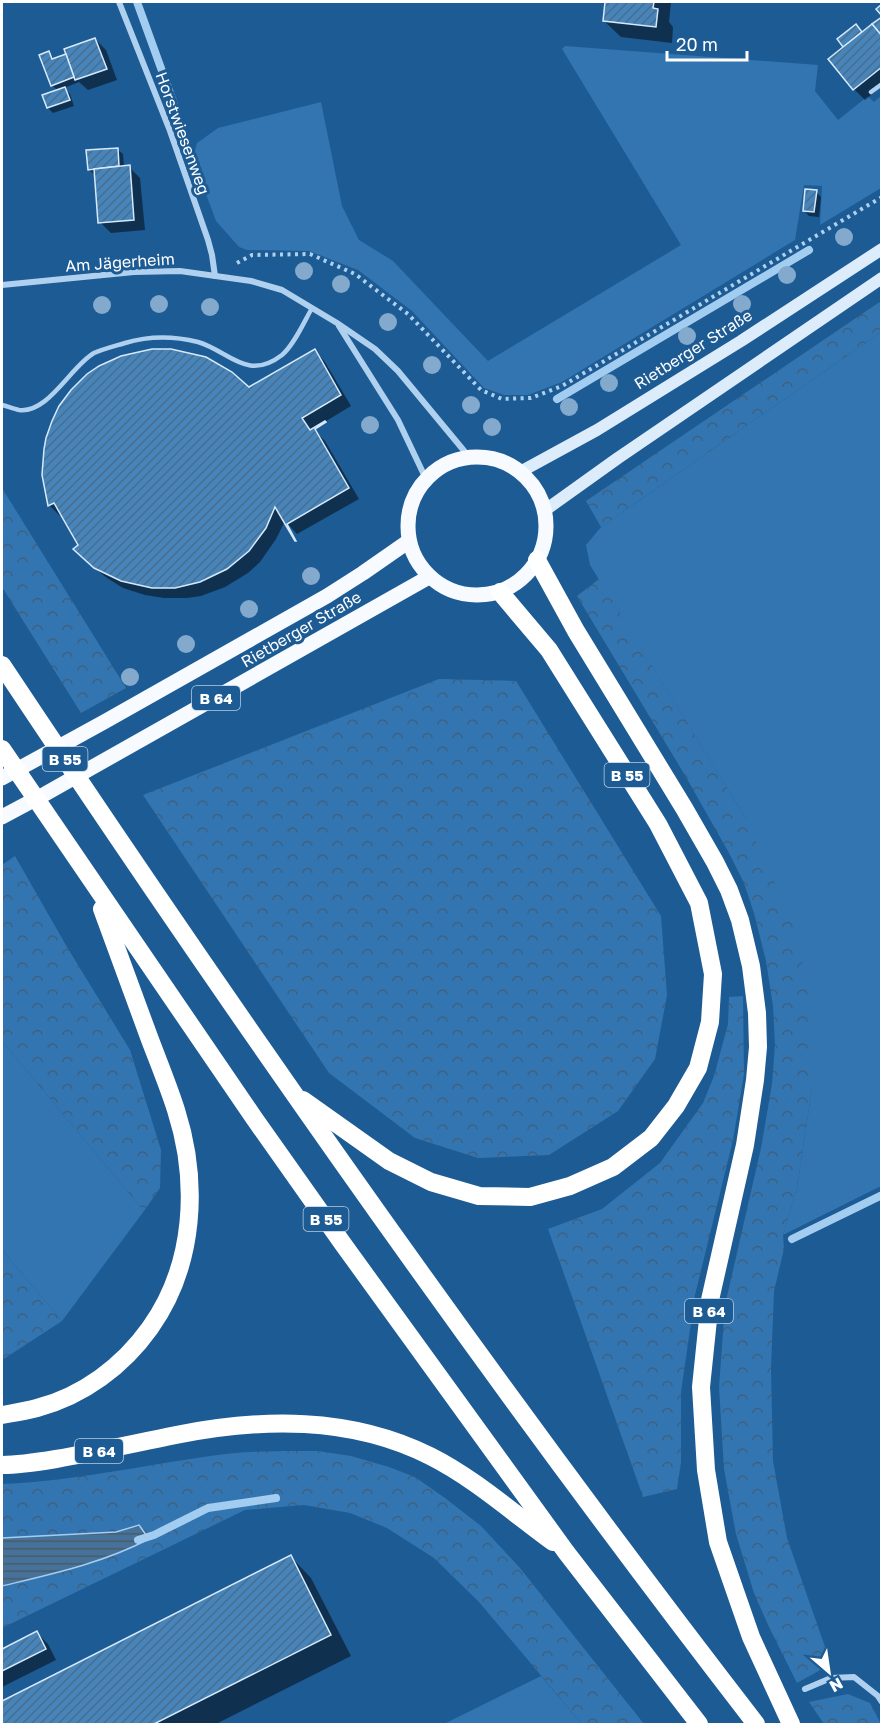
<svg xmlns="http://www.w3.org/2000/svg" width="883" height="1726" font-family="'Golos Text',sans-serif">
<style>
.grass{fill:#3275b1}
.forest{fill:url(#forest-crowns)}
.water{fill:url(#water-rules);stroke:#a3cdf0;stroke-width:1.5}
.shadow{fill:#0007}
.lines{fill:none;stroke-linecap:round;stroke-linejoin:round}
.stream{stroke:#a3cdf0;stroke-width:8}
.building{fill:url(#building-hatch);stroke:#d6e9fa;stroke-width:1.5}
.path{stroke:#afd1ef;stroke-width:4;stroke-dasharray:3 4.5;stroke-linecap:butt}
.lane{stroke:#afd1ef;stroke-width:4.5}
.street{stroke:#afd1ef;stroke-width:6}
.secondary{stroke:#dcecfa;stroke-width:12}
.primary{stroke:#f7fbff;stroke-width:15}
.highway{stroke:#fff;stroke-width:18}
.tree{fill:#83a9cc}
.labels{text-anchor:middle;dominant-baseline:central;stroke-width:6;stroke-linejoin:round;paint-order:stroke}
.shield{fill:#1d5b94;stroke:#bbcedf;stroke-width:1.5}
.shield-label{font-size:15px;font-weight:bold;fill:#fff}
.street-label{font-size:16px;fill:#fff;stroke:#1d5b94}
</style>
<defs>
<pattern id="forest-crowns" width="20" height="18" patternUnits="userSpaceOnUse" patternTransform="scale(1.5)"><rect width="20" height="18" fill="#3275b1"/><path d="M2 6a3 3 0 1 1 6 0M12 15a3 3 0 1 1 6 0" fill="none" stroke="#3f607e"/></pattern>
<pattern id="water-rules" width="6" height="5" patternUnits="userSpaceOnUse" patternTransform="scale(1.5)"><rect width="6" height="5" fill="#467199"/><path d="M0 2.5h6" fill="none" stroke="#4a5b6b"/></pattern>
<pattern id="building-hatch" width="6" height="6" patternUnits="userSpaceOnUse" patternTransform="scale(1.5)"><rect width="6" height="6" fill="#4684ba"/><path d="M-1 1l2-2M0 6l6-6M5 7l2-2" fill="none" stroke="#486e8e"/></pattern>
</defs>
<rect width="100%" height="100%" fill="#1d5b94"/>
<!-- grass -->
<g class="grass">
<polygon points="565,46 818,65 815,91 838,120 868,96 874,102 881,96 881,188 820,225 822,186 804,185 795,240 562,382 528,395 504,395 484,388 412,311 358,270 309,251 247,250 239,247 216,221 193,159 197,143 218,128 321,102 342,206 359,240 393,261 488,361 681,245 562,49"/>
<polygon points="881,332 881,1186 783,1235 797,1188 812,1088 746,819 590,565 586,545 601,527"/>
<polygon points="2,1041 144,1211 62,1321 2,1250"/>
<polygon points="541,1676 582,1724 444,1724"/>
</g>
<!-- forest -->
<g class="forest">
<polygon points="881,301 881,332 601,527 586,501"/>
<polygon points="2,488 126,688 81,713 2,587"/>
<polygon points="599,579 746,819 792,921 810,995 812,1088 797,1188 783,1235 784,1249 774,1291 771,1368 773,1461 787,1538 831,1664 797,1683 769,1627 754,1593 736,1534 724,1469 719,1387 725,1305 761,1148 772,1084 775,1044 773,1006 766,961 754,913 744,883 729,853 686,777 577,596"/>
<polygon points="439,679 516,681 661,916 667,995 655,1059 618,1111 549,1155 478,1158 415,1138 329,1073 143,795"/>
<polygon points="15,856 67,947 130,1050 161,1150 160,1188 144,1211 2,1041 2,865"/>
<polygon points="743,996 744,1074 733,1140 695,1295 681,1392 681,1462 677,1489 643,1497 548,1229 602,1209 660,1163 703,1103 714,1076 728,1024 729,997"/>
<polygon points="2,1250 62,1321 2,1360"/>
<path d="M284,1451h34l33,5 38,11 26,10 30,21 36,28 39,42 124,156h-62l-103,-122 -45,-44 -47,-30 -37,-15 -46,-8 -59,5 -243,118v-144c78,-3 154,-22 232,-31 17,-2 34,-1 50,-2z"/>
<polygon points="848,1694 870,1703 881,1724 824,1724 809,1702"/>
</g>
<!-- water -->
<path class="water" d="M139,1525l10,14c-46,24 -97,35 -147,47v-48l114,-6z"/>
<!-- shadow -->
<g class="shadow">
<polygon points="606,2 671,2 669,22 673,27 672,43 621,37 604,21"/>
<polygon points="882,18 882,86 865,100 854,89 845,47 839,39 863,33"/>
<polygon points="95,39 106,50 117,80 88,90 79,82 64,88 70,94 74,106 53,113 48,108 58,91 52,85 49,53 55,60"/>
<polygon points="117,149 123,154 124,167 129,167 140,178 145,230 111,233 100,222 95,175 89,170"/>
<polygon points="816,192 821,197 819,217 809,216 804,211"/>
<polygon points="315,351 325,362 351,406 313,429 325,441 359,499 297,534 285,521 276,539 260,562 248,573 225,587 201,596 187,598 164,598 145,595 123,588 107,578 93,567 75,549 80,546 62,515 60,516 49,505"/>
<polygon points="290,1556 311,1578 351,1656 216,1724 2,1724 2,1703"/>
<polygon points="37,1633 48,1644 56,1660 2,1687 2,1651"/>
</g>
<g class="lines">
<!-- stream -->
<g class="stream">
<polyline points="137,2 174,104"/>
<polyline points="557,399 809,250"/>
<polyline points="792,1239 882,1195"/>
<polyline points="138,1540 154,1535 208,1508 276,1498"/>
</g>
</g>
<!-- building -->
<g class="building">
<polygon points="605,2 654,2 653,8 658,9 656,27 603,21"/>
<polygon points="882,4 882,16 876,9"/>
<polygon points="882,17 882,36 872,24"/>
<polygon points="856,24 862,32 843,47 837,39"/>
<polygon points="872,24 882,36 882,67 853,90 828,59"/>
<polygon points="95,38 107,69 75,80 64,49"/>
<polygon points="49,51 52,59 66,54 74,77 51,86 39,55"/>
<polygon points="65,87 70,100 47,108 42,95"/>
<polygon points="118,148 119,166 88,170 86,150"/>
<polygon points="130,165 134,220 98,223 94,169"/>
<polygon points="805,189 817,190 814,212 803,211"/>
<polygon points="152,349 171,349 206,357 232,372 249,387 315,349 341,395 302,418 310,430 325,421 326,422 315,429 349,488 287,524 296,541 295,541 275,507 266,528 249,551 227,569 200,582 175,588 152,588 121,581 94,568 73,549 78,545 54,503 48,506 42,475 44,449 46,438 52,421 59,406 71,390 87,374 99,366 121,356"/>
<polygon points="291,1555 331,1635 154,1724 2,1724 2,1701"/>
<polygon points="37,1631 46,1649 2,1671 2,1649"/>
</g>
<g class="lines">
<!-- path -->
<polyline class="path" points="237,263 252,255 310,254 355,274 408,314 481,390 502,399 531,398 562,386 882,197"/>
<!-- lane -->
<g class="lane">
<polyline points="871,92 882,84"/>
<path d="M2,405c5,1 11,4 17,5 29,4 52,-44 75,-57 9,-4 21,-7 31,-10 23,-7 49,-7 73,-1 31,9 49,40 84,13 12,-10 22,-33 30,-47"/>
</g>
<!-- street -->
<g class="street">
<polyline points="119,2 170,131 208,240 212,255 215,276"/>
<polyline points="2,285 134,272 180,271 251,281 282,290 337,323 375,349 398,371 470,458"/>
<polyline points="339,326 398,420 426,479"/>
<polyline points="805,1689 831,1678 854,1677 878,1696 882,1702"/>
</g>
<!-- secondary -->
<g class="secondary">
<polyline points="520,472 597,430 741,341 882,249"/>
<polyline points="544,511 618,458 882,278"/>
</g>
<!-- primary -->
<g class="primary">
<circle cx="477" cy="526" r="69"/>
<polyline points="2,778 104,722 327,596 363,573 409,541"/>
<polyline points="2,817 45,794 429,577"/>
</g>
<!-- highway -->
<g class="highway">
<polyline points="537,560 576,631 684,808 715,862 729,890 740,920 751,966 757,1013 758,1047 755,1080 745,1145 710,1300 701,1387 706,1470 718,1542 751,1637 791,1724"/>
<path d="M2,665c240,361 489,716 754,1059"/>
<polyline points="2,749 254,1118 343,1244 566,1552 699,1724"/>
<polyline points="303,1100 389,1161 431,1182 479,1196 530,1197 570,1186 613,1167 651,1138 676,1106 698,1068 710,1022 713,974 699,903 658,824 549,650 500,592"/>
<path d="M2,1415c11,-2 24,-4 35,-7 46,-12 86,-42 113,-80 45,-63 49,-146 26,-218 -8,-25 -18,-49 -27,-73 -15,-42 -31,-85 -47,-128"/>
<path d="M2,1465c18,0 36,-3 54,-6 40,-7 80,-16 120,-24 85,-17 174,-19 254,21 44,22 83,57 123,86"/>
</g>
</g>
<!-- trees -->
<g class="tree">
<circle cx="844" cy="237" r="9"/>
<circle cx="304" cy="271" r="9"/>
<circle cx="787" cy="275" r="9"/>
<circle cx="341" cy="284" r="9"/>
<circle cx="159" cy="304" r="9"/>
<circle cx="742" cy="304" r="9"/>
<circle cx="102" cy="305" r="9"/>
<circle cx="210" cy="307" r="9"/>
<circle cx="388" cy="322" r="9"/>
<circle cx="687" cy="336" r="9"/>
<circle cx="432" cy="365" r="9"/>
<circle cx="609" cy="383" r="9"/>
<circle cx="471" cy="405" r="9"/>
<circle cx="569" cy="407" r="9"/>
<circle cx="370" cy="425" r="9"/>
<circle cx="492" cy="427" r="9"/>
<circle cx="311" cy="576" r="9"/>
<circle cx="249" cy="609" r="9"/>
<circle cx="186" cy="644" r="9"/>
<circle cx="130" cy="677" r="9"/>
</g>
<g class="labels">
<!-- shield labels -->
<g class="shield">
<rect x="192" y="686" width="48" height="24" rx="4.5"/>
<rect x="42.5" y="747" width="45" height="24" rx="4.5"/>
<rect x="604.5" y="763" width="45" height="24" rx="4.5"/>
<rect x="303.5" y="1207" width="45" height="24" rx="4.5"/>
<rect x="685" y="1299" width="48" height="24" rx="4.5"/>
<rect x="75" y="1439" width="48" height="24" rx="4.5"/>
</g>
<g class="shield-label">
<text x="216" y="698">B 64</text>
<text x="65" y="759">B 55</text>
<text x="627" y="775">B 55</text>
<text x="326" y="1219">B 55</text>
<text x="709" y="1311">B 64</text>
<text x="99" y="1451">B 64</text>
</g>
<!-- street labels -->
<g class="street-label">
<text transform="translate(183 133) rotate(70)">Horstwiesenweg</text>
<text transform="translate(120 262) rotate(-4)">Am Jägerheim</text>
<text transform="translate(693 349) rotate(-32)">Rietberger Straße</text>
<text transform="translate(301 629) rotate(-30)">Rietberger Straße</text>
</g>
</g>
<!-- border -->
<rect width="883" height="1726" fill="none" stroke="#ffffff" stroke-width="6"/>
<!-- north arrow -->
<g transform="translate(829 1672) rotate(151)" stroke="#1d5b94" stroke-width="4.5" paint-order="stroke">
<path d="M0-4.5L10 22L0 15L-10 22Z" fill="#ffffff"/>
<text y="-9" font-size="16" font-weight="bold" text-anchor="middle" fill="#ffffff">N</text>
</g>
<!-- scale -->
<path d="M667 51v9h80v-9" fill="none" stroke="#ffffff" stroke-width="3"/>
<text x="676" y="51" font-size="18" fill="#ffffff" stroke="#1d5b94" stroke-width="4.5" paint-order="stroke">20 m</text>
</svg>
